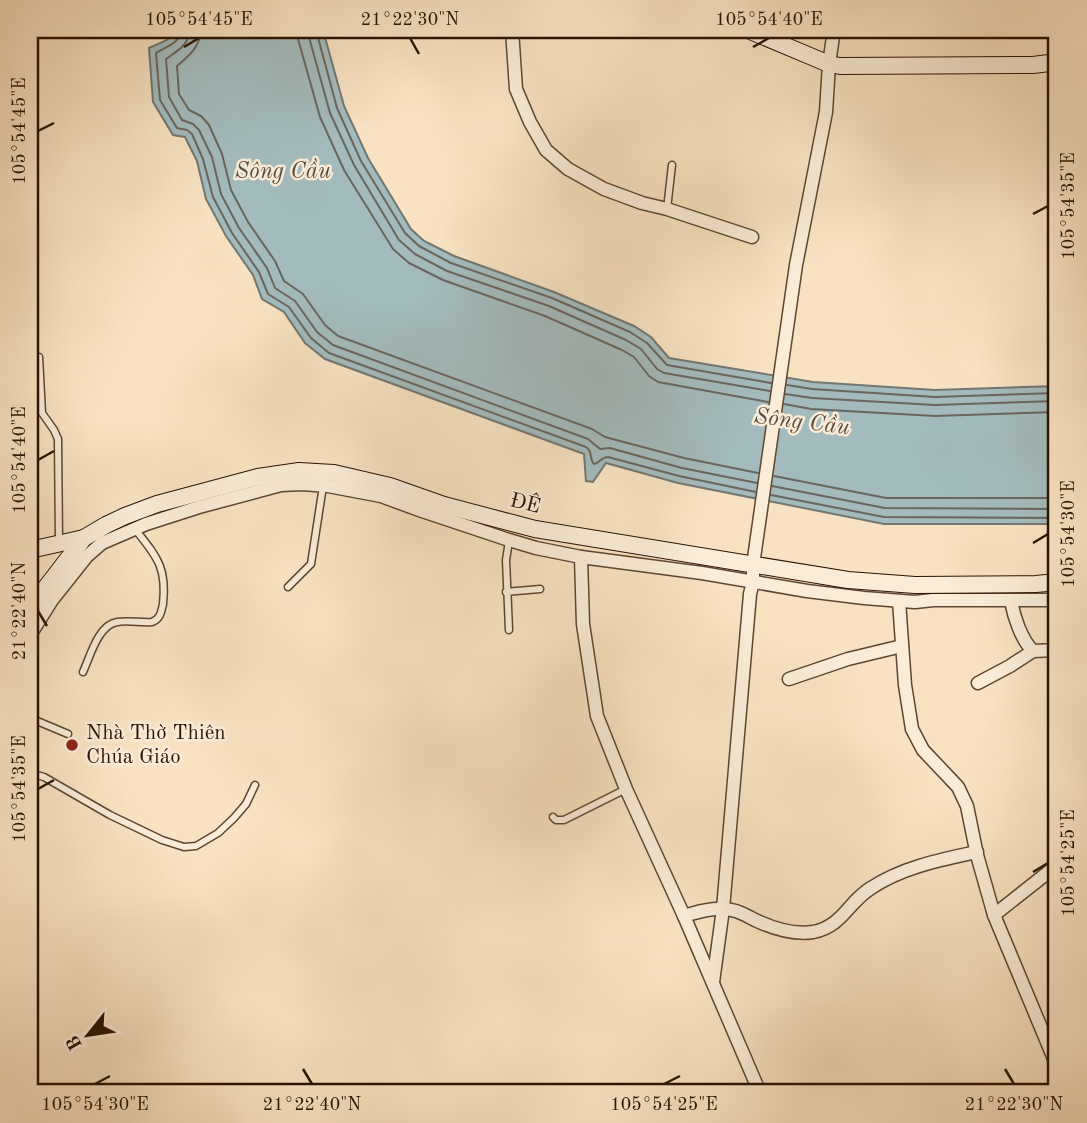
<svg xmlns="http://www.w3.org/2000/svg" width="1087" height="1123" font-family="'Old Standard TT',serif">
<style>
.water{fill:#a3bbbd;stroke:#737771;stroke-width:2}
.lines{fill:none;stroke-linecap:round;stroke-linejoin:round}
.shore{stroke:#68665e;stroke-width:2}
.lane-casing{stroke:#5f4630;stroke-width:9}
.street-casing{stroke:#5f4630;stroke-width:15}
.secondary-casing{stroke:#2c1200;stroke-width:18}
.lane{stroke:#faecd7;stroke-width:6}
.street{stroke:#faecd7;stroke-width:12}
.secondary{stroke:#faecd7;stroke-width:16}
.ticks{fill:none;stroke:#2c1200;stroke-width:2.5}
.poi-dot{fill:#8f2418;stroke:#faecd7;stroke-width:2.5}
.labels{text-anchor:middle;dominant-baseline:central;stroke-width:5;stroke-linejoin:round;paint-order:stroke}
.street-label{font-size:21px;fill:#2c1200;stroke:#faecd7}
.poi-label{font-size:21px;fill:#2c1200;stroke:#faecd7;text-anchor:start}
.water-label{font-size:23px;font-style:italic;fill:#564d42;stroke:#faecd7}
.neatline{fill:none;stroke:#2c1200;stroke-width:2.5}
.ticks-label{font-size:18px;text-anchor:middle;fill:#2c1200}
</style>
<rect width="100%" height="100%" fill="#f8e2c1"/>
<filter id="stains"><feTurbulence type="fractalNoise" baseFrequency=".00286" numOctaves="4"/><feColorMatrix values="0 0 0 0 .2 0 0 0 0 .09 0 0 0 0 .02 0 0 0 .5 -.17"/></filter>
<radialGradient id="worn" r=".72"><stop offset=".6" stop-color="#630" stop-opacity="0"/><stop offset="1" stop-color="#630" stop-opacity=".3"/></radialGradient>
<!-- water -->
<polygon class="water" points="177,30 323,30 344,106 368,158 411,229 424,241 454,256 554,292 634,326 651,337 669,358 813,382 935,390 1057,386 1057,524 884,524 678,483 606,463 593,482 586,481 584,454 325,359 305,343 284,312 262,299 253,275 226,236 206,199 197,161 185,137 173,135 153,102 149,48 167,40"/>
<g class="lines">
<!-- shore -->
<g class="shore">
<path d="M181,30c-1,14 -15,16 -25,23l4,47 17,28 10,2 5,4 11,25 10,38 19,36 27,39 9,22 21,13 22,31 18,15 257,94c7,4 3,12 8,17 6,-1 7,-7 14,-7l71,19 77,16"/>
<path d="M190,30c-1,15 -13,21 -24,29l3,38 13,23 11,4 6,6 13,27 9,37 18,34 28,40 8,20 20,13 22,31 16,13 255,94 12,10 10,-1 72,20 75,15"/>
<path d="M201,30c-1,17 -12,26 -24,36l2,28 10,16 12,6 8,9 13,29 9,36 17,32 27,39 9,20 19,13 22,31 13,11 254,93 13,8 79,21 74,15"/>
<polyline points="297,30 298,39 320,117 344,170 393,249 409,263 443,280 545,316 622,350 634,357 649,376 658,382 768,402"/>
<polyline points="307,30 330,113 354,165 399,240 415,254 447,271 549,306 626,340 641,349 657,369 664,373 770,391"/>
<polyline points="316,30 337,108 361,161 405,233 419,246 451,263 552,298 630,332 647,343 667,365 771,383"/>
<polyline points="787,385 812,389 935,397 1057,393"/>
<polyline points="785,394 812,398 935,405 1057,401"/>
<polyline points="784,404 811,409 935,416 1057,412"/>
<polyline points="774,476 886,498 1057,498"/>
<polyline points="772,486 885,508 1057,509"/>
<polyline points="771,495 884,517 1057,518"/>
</g>
<defs>
<g id="lane">
<polyline points="667,209 672,165"/>
<polyline points="39,357 42,413 54,430 58,439 59,542"/>
<polyline points="288,587 311,564 323,486"/>
<polyline points="506,592 540,589"/>
<polyline points="509,630 506,560 509,541"/>
<path d="M83,672c7,-15 15,-47 34,-50 11,-2 24,1 35,0 8,-3 9,-9 11,-18 4,-37 -6,-47 -28,-75"/>
<polyline points="30,710 36,720"/>
<polyline points="30,718 68,734"/>
<polyline points="30,773 44,777 110,815 162,840 184,847 196,846 218,833 234,818 246,804 255,785"/>
<polyline points="553,817 556,820 564,820 626,789"/>
</g>
<g id="street">
<polyline points="512,30 516,89 530,122 546,150 568,169 604,189 642,203 667,209 752,237"/>
<polyline points="581,557 583,624 597,716 626,789 684,916 760,1093"/>
<polyline points="899,601 905,685 912,729 923,750 958,787 967,806 977,855 994,915 1057,1066"/>
<path d="M1011,601c3,16 10,38 22,50"/>
<polyline points="30,635 52,600 87,556 102,543 146,524 199,507 281,485 302,484 328,486 381,496 422,511 509,540 536,548 581,557 702,573 807,591 864,598 915,602 933,600 1057,600"/>
<polyline points="789,679 848,659 902,646"/>
<polyline points="978,683 1010,666 1033,651 1057,650"/>
<polyline points="994,915 1051,870 1057,862"/>
<path d="M684,916c19,-6 38,-11 57,-3 5,2 10,5 14,7 17,8 39,15 58,12 30,-6 35,-30 58,-44 32,-21 69,-28 106,-36"/>
<polyline points="713,982 723,909 750,594 753,582 753,565 796,265 826,112 829,64 834,30"/>
</g>
<g id="secondary">
<polyline points="748,30 829,64 840,66 1033,65 1057,62"/>
<polyline points="30,550 84,538"/>
<polyline points="30,608 84,538 106,525 125,516 157,504 258,477 299,471 334,473 390,486 444,505 535,529 848,580 915,585 1036,584 1057,582"/>
</g>
</defs>
<!-- lane casing -->
<use href="#lane" class="lane-casing"/>
<!-- street casing -->
<use href="#street" class="street-casing"/>
<!-- secondary casing -->
<use href="#secondary" class="secondary-casing"/>
<!-- lane -->
<use href="#lane" class="lane"/>
<!-- street -->
<use href="#street" class="street"/>
<!-- secondary -->
<use href="#secondary" class="secondary"/>
</g>
<!-- ticks -->
<path class="ticks" d="M410,38l9,16M184,47l15,-9M753,47l16,-9M38,131l16,-8M1033,214l15,-8M38,460l16,-9M1033,543l15,-9M38,611l9,15M38,789l16,-9M1033,872l15,-9M303,1069l9,15M1005,1069l9,15M95,1084l15,-8M664,1084l16,-8"/>
<!-- markers -->
<circle class="poi-dot" cx="72" cy="745" r="7"/>
<g class="labels">
<!-- street labels -->
<g class="street-label">
<text transform="translate(525 504) rotate(14)">ĐÊ</text>
</g>
<!-- poi labels -->
<g class="poi-label">
<text x="86" y="733">Nhà Thờ Thiên<tspan x="86" dy="24">Chúa Giáo</tspan></text>
</g>
<!-- water labels -->
<g class="water-label">
<text x="283" y="171">Sông Cầu</text>
<text transform="translate(802 422) rotate(7)">Sông Cầu</text>
</g>
</g>
<!-- margin -->
<rect width="1087" height="1123" fill="none" stroke="#f8e2c1" stroke-width="77"/>
<!-- north arrow -->
<g transform="translate(88 1035) rotate(240)" stroke="#faecd7" stroke-width="5" paint-order="stroke">
<path d="M0-5L12 26L0 18L-12 26Z" fill="#2c1200"/>
<text y="-10" font-size="19" font-weight="bold" text-anchor="middle" fill="#2c1200">B</text>
</g>
<rect x="38" y="38" width="1010" height="1046" class="neatline"/>
<g class="ticks-label">
<text x="199" y="25">105°54'45"E</text>
<text x="410" y="25">21°22'30"N</text>
<text x="769" y="25">105°54'40"E</text>
<text transform="translate(19 131) rotate(-90)" y="6">105°54'45"E</text>
<text transform="translate(1068 206) rotate(-90)" y="6">105°54'35"E</text>
<text transform="translate(19 460) rotate(-90)" y="6">105°54'40"E</text>
<text transform="translate(1068 534) rotate(-90)" y="6">105°54'30"E</text>
<text transform="translate(19 611) rotate(-90)" y="6">21°22'40"N</text>
<text transform="translate(19 789) rotate(-90)" y="6">105°54'35"E</text>
<text transform="translate(1068 863) rotate(-90)" y="6">105°54'25"E</text>
<text x="95" y="1110">105°54'30"E</text>
<text x="312" y="1110">21°22'40"N</text>
<text x="664" y="1110">105°54'25"E</text>
<text x="1014" y="1110">21°22'30"N</text>
</g>
<rect width="100%" height="100%" filter="url(#stains)"/>
<rect width="100%" height="100%" fill="url(#worn)"/>
</svg>
